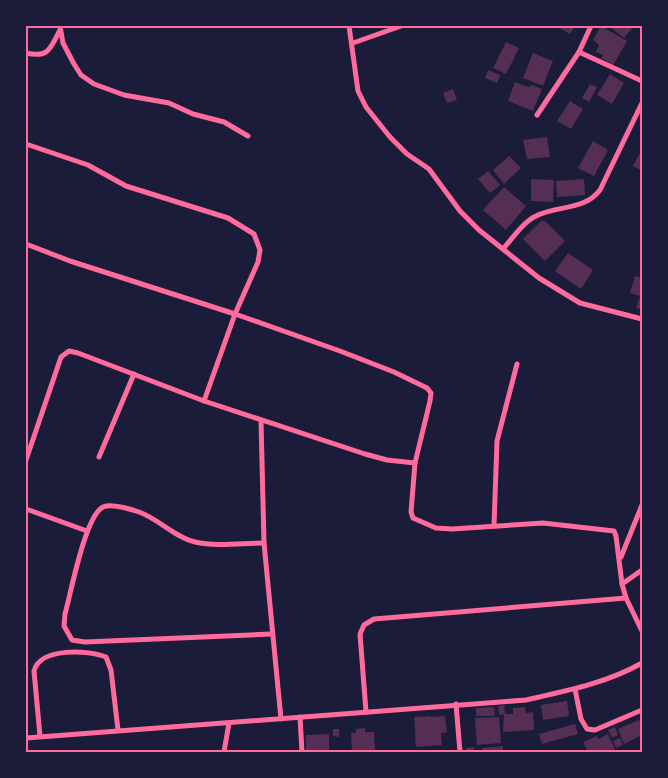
<svg xmlns="http://www.w3.org/2000/svg" width="668" height="778" font-family="'Sofia Sans Condensed',sans-serif">
<style>
.building{fill:#542f53}
.lines{fill:none;stroke-linecap:round;stroke-linejoin:round}
.minor{stroke:#ff6b9d;stroke-width:5}
.neatline{fill:none;stroke:#ff6b9d;stroke-width:2}
</style>
<rect width="100%" height="100%" fill="#1b1b3a"/>
<!-- building -->
<g class="building">
<polygon points="556,26 575,26 570,34"/>
<polygon points="601,26 627,41 613,65 601,58 603,55 596,52 599,45 593,40"/>
<polygon points="611,26 634,26 624,38 610,27"/>
<polygon points="506,42 519,48 506,74 493,68"/>
<polygon points="533,53 553,61 543,86 523,78"/>
<polygon points="488,70 500,75 497,83 485,78"/>
<polygon points="610,74 624,83 612,104 597,95"/>
<polygon points="515,82 525,86 530,87 532,85 542,89 533,111 508,101"/>
<polygon points="590,84 597,87 589,102 582,98"/>
<polygon points="453,89 457,100 447,103 443,93"/>
<polygon points="570,101 583,109 571,129 557,121"/>
<polygon points="547,137 550,157 527,159 523,140"/>
<polygon points="593,141 608,150 594,176 578,168"/>
<polygon points="642,149 642,171 633,166"/>
<polygon points="509,156 521,168 504,184 493,170"/>
<polygon points="488,171 500,185 490,193 478,179"/>
<polygon points="531,179 554,180 553,202 531,201"/>
<polygon points="584,179 585,195 557,197 556,181"/>
<polygon points="504,187 526,206 506,230 483,210"/>
<polygon points="542,220 546,222 565,241 545,261 523,239"/>
<polygon points="568,253 593,270 581,289 555,271"/>
<polygon points="635,276 642,278 642,310 636,308 640,296 630,293"/>
<polygon points="567,701 569,716 543,720 541,705"/>
<polygon points="504,705 505,714 499,715 498,706"/>
<polygon points="494,707 495,716 476,716 476,708"/>
<polygon points="525,707 526,713 533,712 534,730 503,732 504,714 513,714 513,708"/>
<polygon points="430,716 431,717 445,716 447,732 441,733 442,745 416,747 414,717"/>
<polygon points="499,717 501,743 477,745 475,718"/>
<polygon points="639,720 642,728 642,735 624,744 618,729"/>
<polygon points="575,724 578,734 542,744 539,734"/>
<polygon points="615,727 618,735 612,738 608,730"/>
<polygon points="365,728 365,732 374,732 375,752 352,752 351,733 356,733 356,729"/>
<polygon points="333,729 339,729 339,737 333,736"/>
<polygon points="329,734 329,752 306,752 306,735"/>
<polygon points="608,734 615,749 608,752 588,752 583,742 597,736 598,739"/>
<polygon points="620,738 623,745 616,748 613,741"/>
<polygon points="503,746 503,752 482,752 482,748"/>
<polygon points="474,747 474,752 466,752 466,748"/>
</g>
<g class="lines">
<!-- minor -->
<g class="minor">
<polyline points="60,26 63,43 74,64 81,75 94,84 124,95 169,103 193,114 224,122 248,136"/>
<polyline points="349,26 358,91 366,107 390,137 407,154 429,169 460,211 479,230 539,278 580,303 642,319"/>
<polyline points="353,43 401,26"/>
<polyline points="579,52 642,81"/>
<path d="M26,53c23,5 24,-4 34,-23"/>
<polyline points="537,115 579,52 591,26"/>
<polyline points="26,144 88,165 126,186 228,218 254,234 260,250 258,262 235,314 204,401"/>
<polyline points="26,244 70,261 235,314 340,351 394,372 427,388 431,393 430,401 415,463 411,512 413,518 436,528 452,529 543,523 614,531 616,536 622,584 626,598 642,631"/>
<path d="M503,249c9,-10 20,-27 33,-33 21,-11 48,-5 64,-26l42,-87"/>
<polyline points="261,421 264,543 281,719"/>
<polyline points="99,457 134,374"/>
<polyline points="26,460 61,357 69,351 78,353 204,401 365,454 387,460 415,463"/>
<polyline points="26,509 87,531"/>
<polyline points="494,526 497,441 517,364"/>
<path d="M264,543c-22,0 -47,4 -69,-1 -21,-5 -36,-23 -56,-30 -9,-3 -27,-9 -36,-5 -18,9 -32,86 -38,107l-1,12 8,14 13,2 186,-8"/>
<polyline points="621,557 642,505"/>
<polyline points="622,584 642,570"/>
<polyline points="575,689 581,719 587,729 595,730 642,710"/>
<polyline points="456,704 460,752"/>
<polyline points="366,712 360,634 364,625 374,619 626,598"/>
<polyline points="300,717 302,752"/>
<path d="M40,736l-6,-65c6,-24 55,-21 72,-14l5,13 7,60"/>
<path d="M26,738l500,-38c40,-9 81,-17 116,-37"/>
<polyline points="224,752 229,723"/>
</g>
</g>
<!-- border -->
<rect width="668" height="778" fill="none" stroke="#1b1b3a" stroke-width="54"/>
<rect x="27" y="27" width="614" height="724" class="neatline"/>
</svg>
